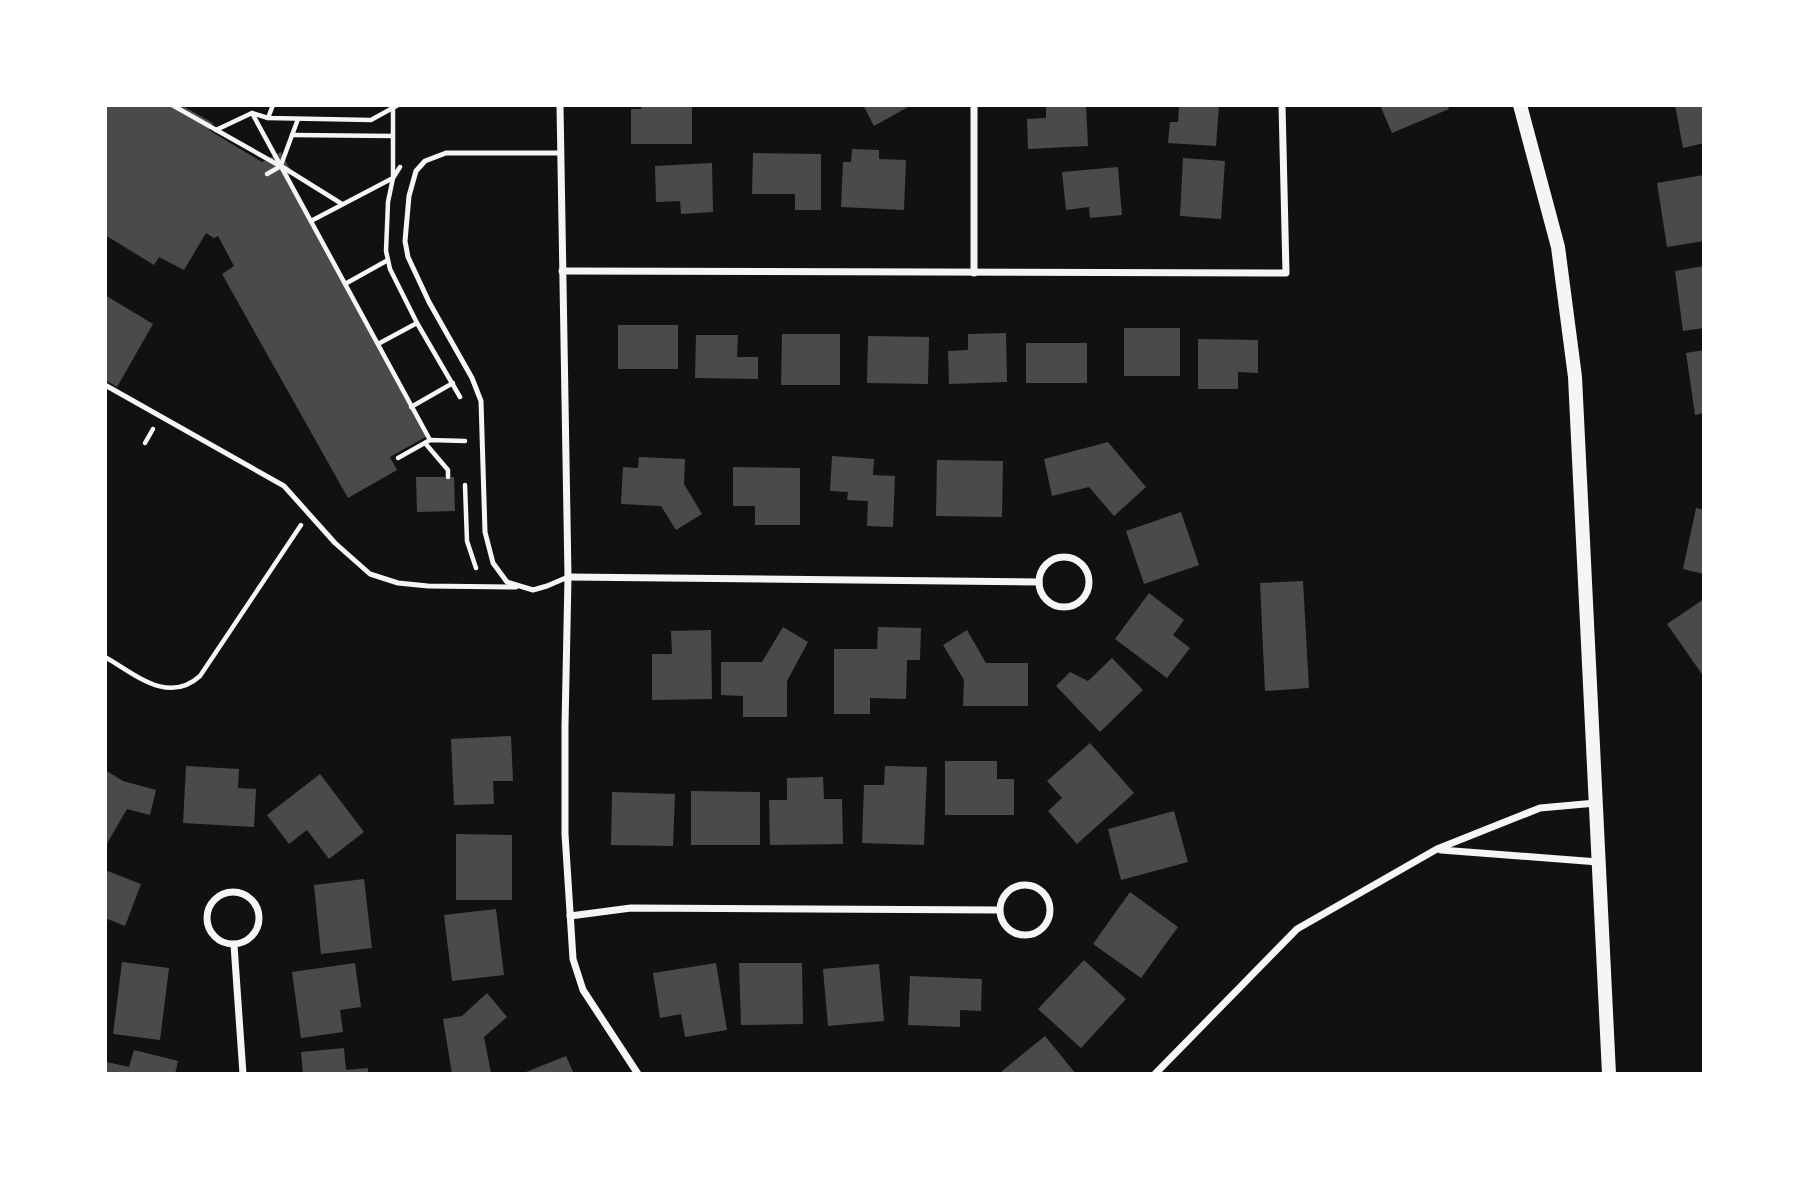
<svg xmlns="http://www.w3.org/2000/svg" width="1809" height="1179" font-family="'Fira Sans',sans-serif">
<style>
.building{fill:#4a4a4a}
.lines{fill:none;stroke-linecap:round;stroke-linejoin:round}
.path{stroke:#f5f5f5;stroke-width:4.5}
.service{stroke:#f5f5f5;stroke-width:5}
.minor{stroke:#f5f5f5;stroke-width:7}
.secondary{stroke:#f5f5f5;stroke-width:14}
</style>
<rect width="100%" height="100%" fill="#111"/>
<!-- building -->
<g class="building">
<polygon points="106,105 181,105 213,123 209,130 262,162 281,152 292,173 287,177 429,435 390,457 397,470 348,498 222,274 234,266 218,236 214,238 206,233 184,270 159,257 154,265 105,235"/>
<polygon points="641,105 692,106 692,144 631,144 631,109 641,109"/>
<polygon points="863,105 906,105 908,107 874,126"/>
<polygon points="1046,105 1086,105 1088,146 1028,149 1027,119 1046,118"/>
<polygon points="1179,105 1219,105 1216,146 1168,143 1170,122 1178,122"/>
<polygon points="1380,105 1447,105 1449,109 1392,133"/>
<polygon points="1675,105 1704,105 1704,143 1683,148"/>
<polygon points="852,149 879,150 879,159 906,160 904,210 841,207 843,162 851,162"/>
<polygon points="753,153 821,154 821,210 795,210 795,194 752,194"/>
<polygon points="1183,158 1225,161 1221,219 1180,216"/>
<polygon points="712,163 713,212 681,214 680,201 656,202 655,166"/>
<polygon points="1118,167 1122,215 1090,218 1089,207 1066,210 1062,172"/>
<polygon points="1704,175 1704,241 1667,247 1657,183"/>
<polygon points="1704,266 1704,328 1683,331 1675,271"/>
<polygon points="105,295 153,324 117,387 105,380"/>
<rect x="618" y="325" width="60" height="44"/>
<rect x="1124" y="328" width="56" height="48"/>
<polygon points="1006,333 1007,382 949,384 948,351 968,350 968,334"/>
<polygon points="782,334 840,334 840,385 781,385"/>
<polygon points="696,335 738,335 737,357 758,357 758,379 695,378"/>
<polygon points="868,336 929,337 928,384 867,383"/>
<polygon points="1198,339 1258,340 1258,373 1238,372 1238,389 1198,389"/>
<rect x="1026" y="343" width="61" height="40"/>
<polygon points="1704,350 1704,413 1695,415 1686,353"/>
<polygon points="1108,442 1146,487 1114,516 1089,487 1052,496 1044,459"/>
<polygon points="832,456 874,459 873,475 895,476 893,527 867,526 868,501 847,500 848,492 830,491"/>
<polygon points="639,457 685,459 684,484 702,514 676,530 661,506 621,504 623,467 638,468"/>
<polygon points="937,460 1003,461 1002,517 936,516"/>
<polygon points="733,467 800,468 800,525 755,525 755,506 733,506"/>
<polygon points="416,477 454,477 455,511 417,512"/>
<polygon points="1696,508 1704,510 1704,574 1683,569"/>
<polygon points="1181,512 1199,565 1144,584 1126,531"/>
<polygon points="1303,581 1309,688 1265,691 1260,583"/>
<polygon points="1149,593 1184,620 1173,635 1190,648 1167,678 1115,639"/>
<polygon points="1704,599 1704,677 1667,624"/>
<polygon points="783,627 808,642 787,681 787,717 743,717 743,696 721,695 721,662 762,662"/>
<polygon points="878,627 921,628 920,660 907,660 906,699 870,698 870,714 834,714 834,649 877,649"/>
<polygon points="711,630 712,699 652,700 652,654 672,654 671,631"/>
<polygon points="967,630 986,663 1028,663 1028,706 963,706 964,680 943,645"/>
<polygon points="1112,658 1143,690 1100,732 1056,686 1070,672 1088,681"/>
<polygon points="511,736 513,781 493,781 494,804 454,805 451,739"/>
<polygon points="1090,743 1134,793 1077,844 1048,811 1062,798 1047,781"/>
<polygon points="945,761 997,761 997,779 1014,779 1014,815 945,815"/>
<polygon points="186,766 239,769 238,788 256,789 254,827 183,823"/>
<polygon points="885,766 927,767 924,845 862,843 864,785 884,785"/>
<polygon points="105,770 123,781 156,790 150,815 127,809 105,847"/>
<polygon points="320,774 364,832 329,859 307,830 289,844 267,815"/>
<polygon points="823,777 824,799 842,799 843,844 770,845 769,800 787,800 787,778"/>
<polygon points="691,791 760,792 760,845 691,845"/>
<polygon points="612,792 675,794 673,846 611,845"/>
<polygon points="1174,811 1188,862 1121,880 1108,829"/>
<polygon points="456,834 512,835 512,900 456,900"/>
<polygon points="105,870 141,884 125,926 105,918"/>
<polygon points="364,879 372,948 321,954 314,885"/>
<polygon points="1130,892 1178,927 1141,978 1093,944"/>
<polygon points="496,909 504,975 452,981 444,915"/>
<polygon points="1084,960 1126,999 1081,1048 1038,1009"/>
<polygon points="122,962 169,968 160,1040 113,1034"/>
<polygon points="355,963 361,1007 340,1010 343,1032 301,1038 292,972"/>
<polygon points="716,963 727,1030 685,1037 681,1014 660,1018 653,973"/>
<polygon points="739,963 802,963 803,1024 741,1025"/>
<polygon points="879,964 884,1021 828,1026 823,969"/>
<polygon points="910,976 982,979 981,1011 960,1010 960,1027 908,1025"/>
<polygon points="487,993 507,1017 484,1037 491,1073 452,1074 443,1019 462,1016"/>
<polygon points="1045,1036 1076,1074 1004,1074 1002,1071"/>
<polygon points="344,1048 346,1070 368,1068 368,1074 303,1074 301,1052"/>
<polygon points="134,1050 178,1061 175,1074 105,1074 107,1062 129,1067"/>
<polygon points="566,1056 574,1074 521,1074"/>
</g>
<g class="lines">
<!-- path -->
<g class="path">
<polyline points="172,105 280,166"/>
<polyline points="398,105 371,120 268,118 252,113 430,440"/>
<polyline points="268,118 273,105"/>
<polyline points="216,130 252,113"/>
<polyline points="292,135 393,136"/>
<polyline points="281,165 298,119"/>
<polyline points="400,167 393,178 388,202 386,251 390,269 417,323 460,397"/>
<polyline points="267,174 281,166 342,204"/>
<polyline points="311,221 393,178 393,108"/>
<polyline points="345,284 388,260"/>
<polyline points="378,344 417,323"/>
<polyline points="411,407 453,383"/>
<polyline points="145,443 153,429"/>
<polyline points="425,443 448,470 448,477"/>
<polyline points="398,458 430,440 465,441"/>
<polyline points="465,485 467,541 476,568"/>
<path d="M105,657c30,17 63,48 95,19l101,-151"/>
</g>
<!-- service -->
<g class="service">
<polyline points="561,153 446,153 425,161 416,171 409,196 405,241 408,257 429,302 472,378 481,401 485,532 493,563 507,582 533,590 547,586 568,577"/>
<polyline points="105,385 284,486 335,543 370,574 398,583 428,586 516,587"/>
</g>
<!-- minor -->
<g class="minor">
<polyline points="560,105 568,577 565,726 565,834 573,959 583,990 638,1074"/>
<polyline points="974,105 974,273"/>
<polyline points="562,271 1286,273 1282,105"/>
<circle cx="1064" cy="582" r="25"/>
<polyline points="568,577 1039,582"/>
<polyline points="1441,850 1598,862"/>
<circle cx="1025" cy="910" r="25"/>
<circle cx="233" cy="918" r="26"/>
<polyline points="570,916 631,908 999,910"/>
<polyline points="234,945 243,1074"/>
<polyline points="1155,1074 1297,929 1437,849 1540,808 1596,803"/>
</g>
<!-- secondary -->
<polyline class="secondary" points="1520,105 1558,247 1575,377 1609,1074"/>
</g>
<!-- border -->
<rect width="1809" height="1179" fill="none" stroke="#ffffff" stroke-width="214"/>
</svg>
